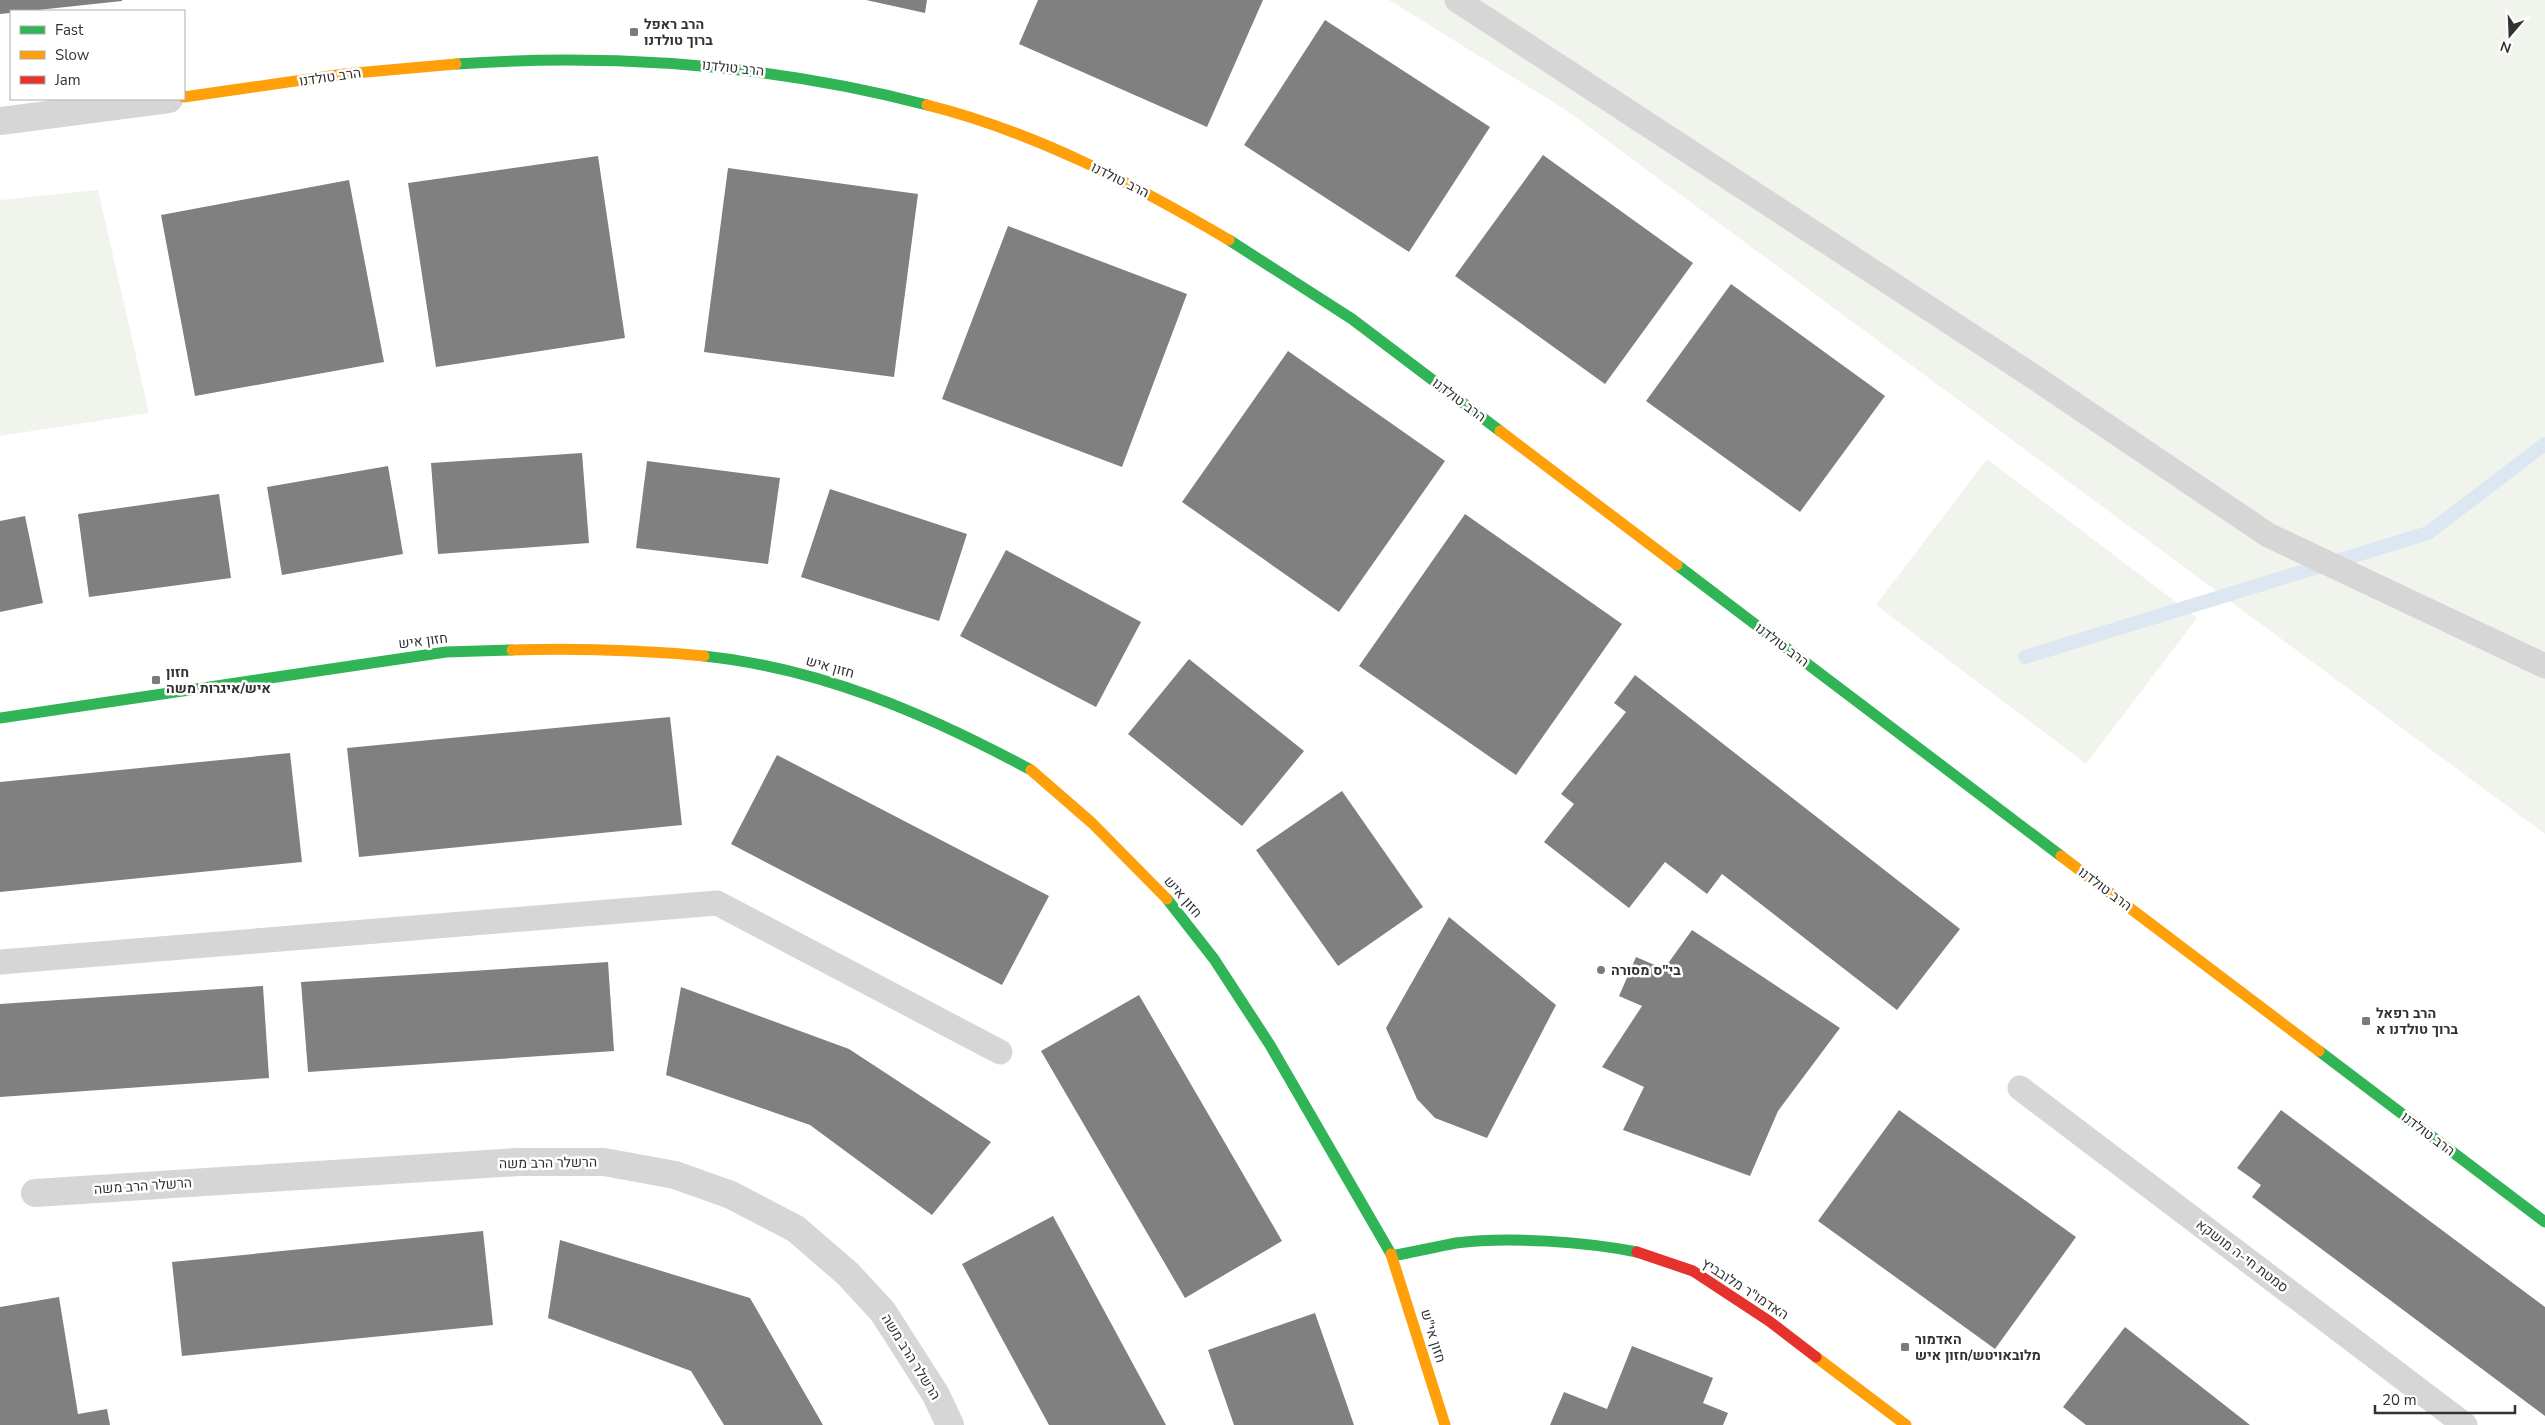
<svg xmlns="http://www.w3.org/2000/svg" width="2545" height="1425" font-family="'Nunito Sans',Heebo,sans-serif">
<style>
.green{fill:#f0f4ed}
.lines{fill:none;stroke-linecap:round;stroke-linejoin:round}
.stream{stroke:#dde7f2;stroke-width:14}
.building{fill:#808080}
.lane{stroke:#d6d6d6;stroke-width:25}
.street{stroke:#d6d6d6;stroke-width:28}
.fast{stroke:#30b455;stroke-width:11}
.slow{stroke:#ff9f0a;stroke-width:11}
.jam{stroke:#e5322d;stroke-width:11}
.poi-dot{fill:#7a7a7a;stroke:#fff;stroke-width:2}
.labels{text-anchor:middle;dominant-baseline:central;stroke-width:5;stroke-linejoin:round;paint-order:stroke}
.poi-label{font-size:14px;font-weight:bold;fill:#323232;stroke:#fff;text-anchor:start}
.street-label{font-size:14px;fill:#323232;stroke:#fff}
</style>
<rect width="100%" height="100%" fill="#fff"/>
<!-- green -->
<g class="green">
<polygon points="1389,0 2545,0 2545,834 1566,110"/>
<polygon points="98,190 149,413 0,436 0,200"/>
<polygon points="1987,459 2197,618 2086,764 1876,605"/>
</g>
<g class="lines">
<!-- stream -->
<polyline class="stream" points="2025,657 2428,533 2545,444"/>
</g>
<!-- building -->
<g class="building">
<polygon points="0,0 122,0 122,1 0,14"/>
<polygon points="866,0 927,0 925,13"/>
<polygon points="1038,0 1263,0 1207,127 1019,44"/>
<polygon points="1325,20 1490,127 1409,252 1244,145"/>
<polygon points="1543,155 1693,263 1605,384 1455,276"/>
<polygon points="598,156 625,338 436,367 408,183"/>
<polygon points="728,168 918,194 894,377 704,352"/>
<polygon points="349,180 384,362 195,396 161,215"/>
<polygon points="1008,226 1187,294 1122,467 942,399"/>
<polygon points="1731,284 1885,396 1800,512 1646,401"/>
<polygon points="1288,351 1445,461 1339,612 1182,502"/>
<polygon points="582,453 589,543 438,554 431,463"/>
<polygon points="647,461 780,478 768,564 636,548"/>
<polygon points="388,466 403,554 282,575 267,487"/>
<polygon points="830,489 967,534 939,621 801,577"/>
<polygon points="219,494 231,578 89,597 78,514"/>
<polygon points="1465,514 1622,624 1516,775 1359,666"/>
<polygon points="25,516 43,603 0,612 0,521"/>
<polygon points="1006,550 1141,622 1096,707 960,636"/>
<polygon points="1189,659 1304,751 1242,826 1128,734"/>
<polygon points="1635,675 1960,929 1897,1010 1722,874 1707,894 1665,862 1629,908 1544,842 1574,804 1561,794 1626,712 1614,703"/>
<polygon points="670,717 682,825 359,857 347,748"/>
<polygon points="290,753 302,862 0,892 0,782"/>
<polygon points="777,755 1049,896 1002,985 731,844"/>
<polygon points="1342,791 1423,907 1338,966 1256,850"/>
<polygon points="1449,917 1556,1005 1487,1138 1435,1118 1417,1099 1386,1028"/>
<polygon points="1692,930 1840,1028 1778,1111 1750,1176 1623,1130 1644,1087 1602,1067 1642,1006 1619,996 1636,957 1664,969"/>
<polygon points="608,962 614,1051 308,1072 301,982"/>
<polygon points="263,986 269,1078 0,1097 0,1004"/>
<polygon points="681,987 849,1049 991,1142 932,1215 810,1125 666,1075"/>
<polygon points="1139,995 1282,1241 1185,1298 1041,1051"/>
<polygon points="1899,1110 2076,1237 1995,1349 1818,1221"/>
<polygon points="2281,1110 2545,1307 2545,1416 2252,1197 2261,1185 2237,1168"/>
<polygon points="1053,1216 1166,1425 1049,1425 1000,1335 962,1264"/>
<polygon points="483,1231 493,1325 182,1356 172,1262"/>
<polygon points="560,1240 750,1298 823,1425 724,1425 691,1371 548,1318"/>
<polygon points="59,1297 78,1414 107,1409 110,1425 0,1425 0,1307"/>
<polygon points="1315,1313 1354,1425 1234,1425 1208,1350"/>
<polygon points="2125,1327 2250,1425 2086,1425 2063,1407"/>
<polygon points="1632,1346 1713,1378 1703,1403 1728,1413 1723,1425 1550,1425 1564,1392 1607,1409"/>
</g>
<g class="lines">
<!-- lane -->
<g class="lane">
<polyline points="1457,0 2031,375 2268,535 2545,666"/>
<polyline points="0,962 717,903 1000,1052"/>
<polyline points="2020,1088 2465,1425"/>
</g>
<!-- street -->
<g class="street">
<polyline points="0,121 169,99"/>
<polyline points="35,1193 518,1162 604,1162 675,1175 731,1195 796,1229 848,1274 883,1312 936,1395 950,1425"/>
</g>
<!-- fast -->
<g class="fast">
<path d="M456,64c159,-11 317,1 471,41"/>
<polyline points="1229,240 1352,319 1500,431"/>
<polyline points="1677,565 2061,856"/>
<path d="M704,656c117,12 225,59 327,114"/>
<polyline points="0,718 446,652 512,650"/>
<polyline points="1167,899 1214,959 1270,1045 1391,1254"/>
<polyline points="2319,1051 2545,1222"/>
<path d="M1392,1256c21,-4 43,-9 64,-13 52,-7 130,-1 181,9"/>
</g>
<!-- slow -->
<g class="slow">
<polyline points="184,97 344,74 456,64"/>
<path d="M927,105c108,27 207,79 302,135"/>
<polyline points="1500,431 1677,565"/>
<path d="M512,650c64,-2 128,0 192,6"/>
<polyline points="1031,770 1092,823 1167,899"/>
<polyline points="2061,856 2319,1051"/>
<polyline points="1391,1254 1445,1425"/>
<polyline points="1816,1357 1906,1425"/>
</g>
<!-- jam -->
<polyline class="jam" points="1637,1252 1693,1271 1769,1321 1816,1357"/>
</g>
<!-- markers -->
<g class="poi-dot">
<rect x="629" y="27" width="10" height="10" rx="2.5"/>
<rect x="151" y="675" width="10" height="10" rx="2.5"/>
<circle cx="1601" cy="970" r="5"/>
<rect x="2361" y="1016" width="10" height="10" rx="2.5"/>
<rect x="1900" y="1342" width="10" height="10" rx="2.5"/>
</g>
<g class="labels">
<!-- poi labels -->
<g class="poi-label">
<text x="644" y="24">הרב ראפל<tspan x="644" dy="16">ברוך טולדנו</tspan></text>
<text x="166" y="672">חזון<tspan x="166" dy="16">איש/איגרות משה</tspan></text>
<text x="1611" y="970">בי"ס מסורה</text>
<text x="2376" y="1013">הרב רפאל<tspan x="2376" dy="16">ברוך טולדנו א</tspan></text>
<text x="1915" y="1339">האדמור<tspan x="1915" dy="16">מלובאויטש/חזון איש</tspan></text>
</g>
<!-- street labels -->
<g class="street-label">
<text transform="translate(733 68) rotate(6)">הרב טולדנו</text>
<text transform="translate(330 77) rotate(-8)">הרב טולדנו</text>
<text transform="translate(1120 180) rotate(26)">הרב טולדנו</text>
<text transform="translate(1459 400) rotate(37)">הרב טולדנו</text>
<text transform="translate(423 641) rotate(-7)">חזון איש</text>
<text transform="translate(1782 645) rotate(37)">הרב טולדנו</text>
<text transform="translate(830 667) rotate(16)">חזון איש</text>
<text transform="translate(2105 889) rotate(37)">הרב טולדנו</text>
<text transform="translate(1183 897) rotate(49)">חזון איש</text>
<text transform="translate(2428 1134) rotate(37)">הרב טולדנו</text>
<text transform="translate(548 1163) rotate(-1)">הרשלר הרב משה</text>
<text transform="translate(143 1186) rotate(-4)">הרשלר הרב משה</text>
<text transform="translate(2242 1256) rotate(37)">סמטת חי-ה מושקא</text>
<text transform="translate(1745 1289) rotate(33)">האדמו"ר מלובביץ</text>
<text transform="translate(1433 1336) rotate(73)">חזון אי"ש</text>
<text transform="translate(911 1357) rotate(58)">הרשלר הרב משה</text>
</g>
</g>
<!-- legend -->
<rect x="10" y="10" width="175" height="90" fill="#ffffff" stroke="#adadad"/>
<rect x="20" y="26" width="25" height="8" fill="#30b455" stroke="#adadad"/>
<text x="55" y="35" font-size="15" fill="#323232">Fast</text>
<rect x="20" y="51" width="25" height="8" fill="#ff9f0a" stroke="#adadad"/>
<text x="55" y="60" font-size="15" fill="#323232">Slow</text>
<rect x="20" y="76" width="25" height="8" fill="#e5322d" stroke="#adadad"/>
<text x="55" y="85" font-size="15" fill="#323232">Jam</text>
<!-- north arrow -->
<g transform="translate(2510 35) rotate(199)" stroke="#ffffff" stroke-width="4" paint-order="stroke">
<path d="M0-4L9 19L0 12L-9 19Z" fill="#323232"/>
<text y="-8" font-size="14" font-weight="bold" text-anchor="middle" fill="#323232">N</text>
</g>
<!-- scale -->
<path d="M2375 1405v8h140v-8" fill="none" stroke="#323232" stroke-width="2.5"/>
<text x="2382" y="1405" font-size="15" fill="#323232" stroke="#ffffff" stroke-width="4" paint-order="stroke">20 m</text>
</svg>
